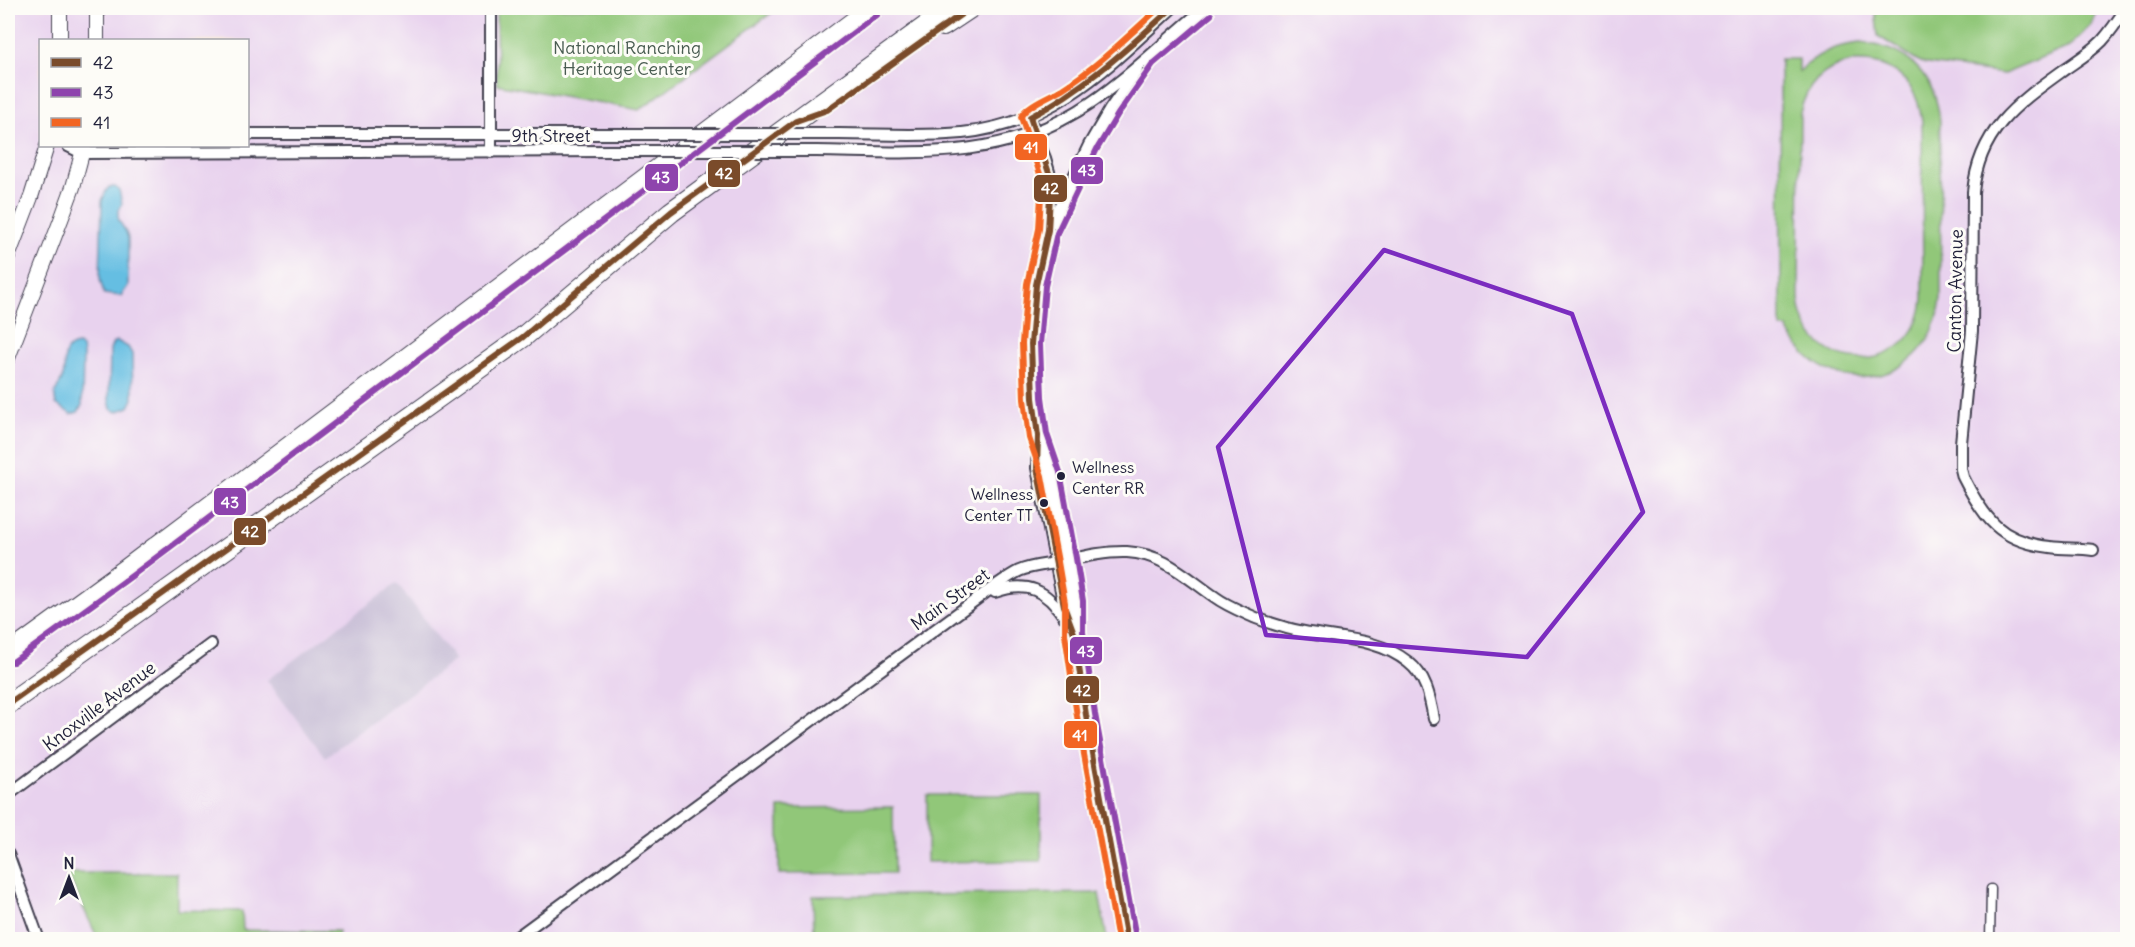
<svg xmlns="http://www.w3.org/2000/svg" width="2135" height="947" font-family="Delius,sans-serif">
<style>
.built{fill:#e8d2ee;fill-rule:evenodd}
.industrial{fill:#c9bfd7}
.green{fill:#91c779;stroke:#5a745a;stroke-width:1.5;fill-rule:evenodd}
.water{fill:#65bee2;stroke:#44708e;stroke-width:1.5}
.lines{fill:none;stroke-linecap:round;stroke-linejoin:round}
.pedestrian-casing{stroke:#423f50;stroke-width:11}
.minor-casing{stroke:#423f50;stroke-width:14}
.tertiary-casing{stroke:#423f50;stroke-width:16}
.motorway-casing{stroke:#423f50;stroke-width:22}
.pedestrian{stroke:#fff;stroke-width:8}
.minor{stroke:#fff;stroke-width:10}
.tertiary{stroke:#fff;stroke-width:14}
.motorway{stroke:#fff;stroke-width:20}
.minor-bridge-casing{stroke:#423f50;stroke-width:14;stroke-linecap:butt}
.minor-bridge{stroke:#fff;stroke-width:10}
.bus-1-casing{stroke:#fdfcf7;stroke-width:10}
.bus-2-casing{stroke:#fdfcf7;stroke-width:10}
.bus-3-casing{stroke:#fdfcf7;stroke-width:10}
.bus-1{stroke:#7a4b2a;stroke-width:6}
.bus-2{stroke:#8e44ad;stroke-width:6}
.bus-3{stroke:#f26522;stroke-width:6}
.marked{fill:none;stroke:#7b2cbf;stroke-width:4.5;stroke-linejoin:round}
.bus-dot{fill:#22223b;stroke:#fdfcf7;stroke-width:2}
.labels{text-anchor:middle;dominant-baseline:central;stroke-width:6;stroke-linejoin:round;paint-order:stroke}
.bus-label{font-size:16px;fill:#22223b;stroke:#fdfcf7;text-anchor:start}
.park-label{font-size:18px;fill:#495c51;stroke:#fdfcf7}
.street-label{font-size:18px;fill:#22223b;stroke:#fdfcf7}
.line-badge{stroke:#fdfcf7;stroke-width:2}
.badge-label{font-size:16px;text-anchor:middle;font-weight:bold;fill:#fff}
</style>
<rect width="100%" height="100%" fill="#fdfcf7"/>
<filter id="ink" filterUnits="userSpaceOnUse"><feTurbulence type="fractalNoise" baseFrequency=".0167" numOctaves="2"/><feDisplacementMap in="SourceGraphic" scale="12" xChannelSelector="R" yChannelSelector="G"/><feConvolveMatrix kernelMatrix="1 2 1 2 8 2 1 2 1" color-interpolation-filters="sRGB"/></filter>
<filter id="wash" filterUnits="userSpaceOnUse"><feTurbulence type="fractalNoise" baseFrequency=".008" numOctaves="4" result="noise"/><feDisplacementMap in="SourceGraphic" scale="24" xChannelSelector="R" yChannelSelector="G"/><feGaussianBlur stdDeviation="1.35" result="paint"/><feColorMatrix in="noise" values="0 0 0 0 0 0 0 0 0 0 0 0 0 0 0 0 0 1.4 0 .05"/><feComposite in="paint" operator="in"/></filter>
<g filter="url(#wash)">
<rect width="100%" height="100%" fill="#f5e2c8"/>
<!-- built -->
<path class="built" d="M8,8h2119v931h-2119zM40,40h208v106h-208z"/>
<!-- industrial -->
<polygon class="industrial" points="397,583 455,660 325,757 267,680"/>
<!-- green -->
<g class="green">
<polygon points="496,8 778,8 639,110 497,84"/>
<polygon points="1875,8 2098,8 2091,25 2069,47 2004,74 1920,63 1878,36"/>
<path d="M1860,43c47,4 76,32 80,79l1,176c-8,88 -115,110 -154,30h-6l-1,-269h19v13c17,-19 37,-27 61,-29zM1851,62c40,-3 67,20 71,60l1,176c-6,81 -118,81 -124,0l1,-185c6,-28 23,-45 51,-51z"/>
<polygon points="927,795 1041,795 1041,861 927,862"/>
<polygon points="893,807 894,873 779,874 779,808"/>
<polygon points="67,873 177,873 177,910 242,911 243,930 338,931 338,939 98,939"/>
<polygon points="1099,893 1107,939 814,939 813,896"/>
</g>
<!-- water -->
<g class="water">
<path d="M109,187h6l4,3 3,14c-11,19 4,19 6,35v47l-7,10 -17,-2 -4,-15 2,-78 4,-10z"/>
<polygon points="117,341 128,347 132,354 133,399 129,407 116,412 111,409 109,400 110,350 113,343"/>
<path d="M78,345l4,2 1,8 -1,50 -4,7 -7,2 -15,-10c-4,-14 4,-16 7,-28 4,-12 -4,-29 15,-31z"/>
</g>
</g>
<g filter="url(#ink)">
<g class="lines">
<defs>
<polyline id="pedestrian" points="1990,940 1991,889"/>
<g id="minor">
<polyline points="491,8 491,152"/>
<polyline points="1030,117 1035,134 1045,158 1051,179 1048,230 1036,285 1031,344 1033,398 1038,436 1037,468 1064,606 1074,633"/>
<polyline points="248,134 639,134"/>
<path d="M839,134c41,0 83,3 123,-1 94,-10 145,-65 210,-125"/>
<polyline points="68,146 82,153 615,151"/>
<path d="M816,151c93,1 178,11 262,-40 46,-28 85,-69 127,-103"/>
<polyline points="1051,224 1089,145 1110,109 1137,70"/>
<polyline points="1040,441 1051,474 1067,560 1074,602 1074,633 1086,715 1127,940"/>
<path d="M2093,550c-14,-2 -29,-1 -43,-3 -49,-5 -66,-28 -87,-70l-2,-8v-26l11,-112 1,-139c6,-63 45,-89 92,-123 13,-9 26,-17 37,-28 9,-10 17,-22 24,-33"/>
<path d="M995,592c32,-11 51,-3 70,26"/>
<polyline points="8,795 211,644"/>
<polyline points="8,854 39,940"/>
<path d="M513,940l472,-347c11,-7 22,-16 34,-22 11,-5 25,-6 36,-8 23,-5 49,-12 72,-11 37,2 60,26 88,45 12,9 28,15 41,21 16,6 31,11 48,14 36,7 74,6 104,30 18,14 22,35 26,57"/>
</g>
<g id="tertiary">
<polyline points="60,40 60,8"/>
<polyline points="97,40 97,8"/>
<polyline points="8,257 31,197 47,146"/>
<polyline points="8,358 62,217 73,187 84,146"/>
</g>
<g id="motorway">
<polyline points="943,26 970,8"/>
<polyline points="8,655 128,568 872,8"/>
<polyline points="8,704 523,337 671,212 951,8"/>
</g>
</defs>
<!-- pedestrian casing -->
<use href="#pedestrian" class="pedestrian-casing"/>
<!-- minor casing -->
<use href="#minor" class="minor-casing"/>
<!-- tertiary casing -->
<use href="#tertiary" class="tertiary-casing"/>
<!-- motorway casing -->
<use href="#motorway" class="motorway-casing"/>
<!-- pedestrian -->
<use href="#pedestrian" class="pedestrian"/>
<!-- minor -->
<use href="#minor" class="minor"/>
<!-- tertiary -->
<use href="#tertiary" class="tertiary"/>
<!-- motorway -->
<use href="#motorway" class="motorway"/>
<defs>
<g id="minor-bridge">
<polyline points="639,134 839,134"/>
<polyline points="615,151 816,151"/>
</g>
</defs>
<!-- minor-bridge casing -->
<use href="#minor-bridge" class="minor-bridge-casing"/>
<!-- minor-bridge -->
<use href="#minor-bridge" class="minor-bridge"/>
<defs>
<g id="bus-1">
<polyline points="8,704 523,337 671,212 796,121 827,110 970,8"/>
<path d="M1127,940l-41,-225 -12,-82 -10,-27 -27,-138 1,-32 -5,-38 -2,-54 5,-59 12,-55 3,-51 -21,-62c54,-28 97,-68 142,-109"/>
</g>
<g id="bus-2">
<polyline points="13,662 133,575 877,15"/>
<polyline points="1136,938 1095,714 1083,632 1083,601 1076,558 1060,472 1047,434 1042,397 1040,344 1045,286 1057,233 1097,149 1118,114 1153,64 1211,15"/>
</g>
<path id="bus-3" d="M1118,940l-41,-224 -12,-82v-31l-7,-41 -16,-86 -13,-38 -5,-39 -2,-56 5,-59 12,-55 3,-49 -21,-63c3,-11 31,-22 41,-28 36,-23 66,-53 97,-81"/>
</defs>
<!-- bus-1 casing -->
<use href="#bus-1" class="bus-1-casing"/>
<!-- bus-2 casing -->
<use href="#bus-2" class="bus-2-casing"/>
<!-- bus-3 casing -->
<use href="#bus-3" class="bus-3-casing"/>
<!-- bus-1 -->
<use href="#bus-1" class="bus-1"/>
<!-- bus-2 -->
<use href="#bus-2" class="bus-2"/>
<!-- bus-3 -->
<use href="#bus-3" class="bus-3"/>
</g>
</g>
<!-- marked area -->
<path class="marked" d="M1384,250l188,64 71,198 -116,145 -261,-22 -48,-188z"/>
<!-- markers -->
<g class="bus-dot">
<circle cx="1061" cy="476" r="5"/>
<circle cx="1044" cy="503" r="5"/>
</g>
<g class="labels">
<!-- bus labels -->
<g class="bus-label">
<text x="1072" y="467">Wellness<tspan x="1072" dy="21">Center RR</tspan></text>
<text x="1033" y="494" text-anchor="end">Wellness<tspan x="1033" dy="21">Center TT</tspan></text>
</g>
<!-- park labels -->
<g class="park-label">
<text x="627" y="47">National Ranching<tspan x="627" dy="21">Heritage Center</tspan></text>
</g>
<!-- street labels -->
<g class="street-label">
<text x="551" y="135">9th Street</text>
<text transform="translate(1955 291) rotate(-89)">Canton Avenue</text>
<text transform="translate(950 599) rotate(-36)">Main Street</text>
<text transform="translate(99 706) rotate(-37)">Knoxville Avenue</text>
</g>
</g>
<g class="line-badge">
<rect x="1014" y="133" width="34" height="28" rx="6" fill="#f26522"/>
<rect x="1070" y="156" width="34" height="29" rx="6" fill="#8e44ad"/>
<rect x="707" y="159" width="34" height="29" rx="6" fill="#7a4b2a"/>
<rect x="644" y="163" width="35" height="29" rx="6" fill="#8e44ad"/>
<rect x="1033" y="174" width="35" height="29" rx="6" fill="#7a4b2a"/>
<rect x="213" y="487" width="34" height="29" rx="6" fill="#8e44ad"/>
<rect x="233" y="517" width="34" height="29" rx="6" fill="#7a4b2a"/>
<rect x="1069" y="636" width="34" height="29" rx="6" fill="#8e44ad"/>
<rect x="1065" y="675" width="35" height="29" rx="6" fill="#7a4b2a"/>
<rect x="1063" y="720" width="35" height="29" rx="6" fill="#f26522"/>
</g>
<g class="badge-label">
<text x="1031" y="153">41</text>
<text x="1087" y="176">43</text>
<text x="724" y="179">42</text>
<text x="661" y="183">43</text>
<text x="1050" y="194">42</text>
<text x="230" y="508">43</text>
<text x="250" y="537">42</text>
<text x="1086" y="657">43</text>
<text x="1082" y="696">42</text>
<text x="1080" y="741">41</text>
</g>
<!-- margin -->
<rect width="2135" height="947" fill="none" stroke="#fdfcf7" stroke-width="30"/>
<!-- legend -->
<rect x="39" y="39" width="210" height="108" fill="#fdfcf7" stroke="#a5a5ac" stroke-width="1.5"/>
<rect x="51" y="58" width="30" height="9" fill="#7a4b2a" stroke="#a5a5ac" stroke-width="1.5"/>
<text x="93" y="69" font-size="18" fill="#22223b">42</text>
<rect x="51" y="88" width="30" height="9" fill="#8e44ad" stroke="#a5a5ac" stroke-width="1.5"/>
<text x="93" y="99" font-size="18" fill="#22223b">43</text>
<rect x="51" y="118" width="30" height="9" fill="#f26522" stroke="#a5a5ac" stroke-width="1.5"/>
<text x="93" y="129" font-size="18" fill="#22223b">41</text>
<!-- north arrow -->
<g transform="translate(69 878)" stroke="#fdfcf7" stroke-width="4.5" paint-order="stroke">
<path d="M0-4.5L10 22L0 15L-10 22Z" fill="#22223b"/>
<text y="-9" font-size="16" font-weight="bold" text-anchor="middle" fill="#22223b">N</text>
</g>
</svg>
